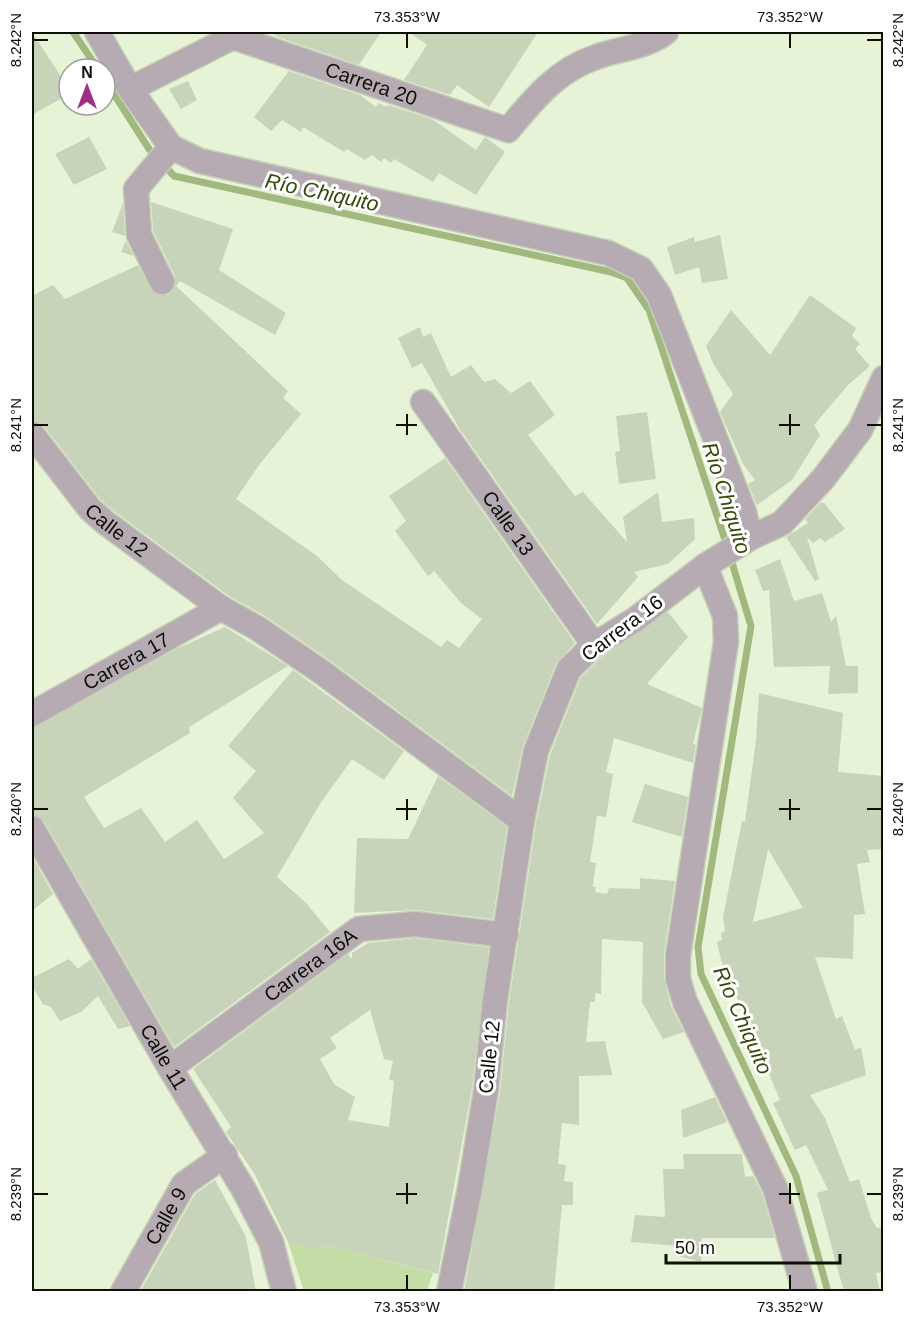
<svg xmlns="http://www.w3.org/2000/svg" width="915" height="1323" font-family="Arial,sans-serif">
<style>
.green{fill:#c5dca6}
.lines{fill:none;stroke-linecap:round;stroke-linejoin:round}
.stream{stroke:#a1b97f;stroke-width:7}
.building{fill:#c8d4b9;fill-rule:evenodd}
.minor-casing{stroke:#c4cfb6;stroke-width:27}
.minor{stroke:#b7abb3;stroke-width:24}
.ticks{fill:none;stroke:#0c1007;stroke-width:2}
.labels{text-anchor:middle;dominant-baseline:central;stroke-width:6;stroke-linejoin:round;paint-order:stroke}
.street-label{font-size:20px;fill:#0c1007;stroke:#fff}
.water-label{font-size:21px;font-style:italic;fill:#354a09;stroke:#fff}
.neatline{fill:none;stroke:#0c1007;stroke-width:2}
.ticks-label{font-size:15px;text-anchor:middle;fill:#0c1007}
</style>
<rect width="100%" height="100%" fill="#e7f3d7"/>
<!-- green -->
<polygon class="green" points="288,1242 310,1249 331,1246 433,1273 427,1291 304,1291"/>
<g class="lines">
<!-- stream -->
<g class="stream">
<polyline points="73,32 98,69"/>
<polyline points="105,80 149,149 174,176 611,272 627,278 649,310 727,546"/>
<polyline points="730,556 751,626 698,947 701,974 796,1176 828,1292"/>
</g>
</g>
<!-- building -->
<g class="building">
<polygon points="32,32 69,89 69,94 32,115"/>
<polygon points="270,32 381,32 359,65 278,37"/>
<polygon points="409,32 538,32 489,107 457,85 450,95 404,80 427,45"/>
<polygon points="289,71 360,95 376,107 379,103 386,107 388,105 432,119 476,150 485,137 505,152 476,195 439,173 433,182 394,159 391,163 384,158 381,162 372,155 365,160 347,149 344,152 303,127 301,132 282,120 271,131 254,117"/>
<polygon points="188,81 197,100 181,109 169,89"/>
<polygon points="89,137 107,169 74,185 55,154"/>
<polygon points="151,202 233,229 219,270 286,313 275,335 180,281 176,286 288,391 283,398 301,414 259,465 236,499 317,556 342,580 441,647 447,640 459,648 482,619 461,603 434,571 428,576 395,531 406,521 389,496 445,458 575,643 556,664 523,746 512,796 332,662 265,616 229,596 115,512 100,499 43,425 32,419 32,296 53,285 65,299 138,265 154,293 168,295 174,289 175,276 153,231"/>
<polygon points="123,203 125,236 112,232"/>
<polygon points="720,235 728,279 702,283 699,267 675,275 667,247 694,237 695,242"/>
<polygon points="126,240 126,241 134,256 121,252"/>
<polygon points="810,295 856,328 852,336 860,344 855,349 870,366 848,385 814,425 820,435 792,480 757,505 748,484 755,480 743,464 720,412 733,394 714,365 706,346 731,310 770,355"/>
<polygon points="420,327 423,337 431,333 451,377 471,365 484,382 495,379 511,393 530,381 555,415 528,435 575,496 583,492 627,542 623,517 658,492 662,522 694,518 695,539 668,564 634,572 638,577 597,624 459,428 422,363 412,368 398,338"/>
<polygon points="647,412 656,479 619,484 615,452 620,451 616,416"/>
<polygon points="820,503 824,503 845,529 825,542 820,538 813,543 807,537 819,579 815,581 786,537 808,523 805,519"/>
<polygon points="780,559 794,601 822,593 831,622 836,616 846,666 858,666 858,693 828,694 830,666 774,667 769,590 763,591 755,570"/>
<polygon points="668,612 688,637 647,684 702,708 693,744 696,745 693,763 614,738 606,772 613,774 606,817 597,816 590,862 596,863 593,887 596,887 595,892 607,894 609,888 640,889 640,878 675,881 664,954 664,979 671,1006 684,1032 663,1039 642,1002 643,942 602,939 601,994 595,993 595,1002 590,1002 586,1042 605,1041 612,1075 579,1076 579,1125 562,1123 558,1164 566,1165 564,1181 573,1182 573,1205 562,1205 554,1292 464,1292 500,1092 509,1002 536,823 550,755 581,677 603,656"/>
<polygon points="225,627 288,666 189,727 190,733 84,797 104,828 141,808 165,842 197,820 224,859 264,833 233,798 256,771 228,746 293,670 404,751 384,780 352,759 320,804 277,877 306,903 330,932 174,1047 44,821 32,814 32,728 176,649"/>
<path d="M759,693l84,20 -5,59 46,4v73l-17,1 3,12 -13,2 8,50 -11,1 -1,44 -38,-2 21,62 6,-3 13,34 6,-3 5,28 -56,20 15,23 25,64 9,-3 12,39 6,10 7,-1v45l-8,1 4,19h-36l-27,-99 11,-3 -22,-45 -11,5 -22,-47 7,-3 -59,-140 -4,-18 5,-2 -1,-7 4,-2 -2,-14 19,-96 3,1 11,-82zM768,849l35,59 -50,14z"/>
<polygon points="438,776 507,827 493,919 416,910 354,913 357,838 408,839"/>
<polygon points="645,784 688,797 682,837 632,822"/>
<polygon points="32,856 53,894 32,911"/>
<path d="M415,938l74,9 -17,141 -34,186 -107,-28 -21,3 -22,-7 -34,-69 -28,-41 5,-5 -38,-58 155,-115 4,5v-6l16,-10zM370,1010l14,49 9,2 -4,18 5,2 -5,46 -41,-7 7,-23 -21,-13 -14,-25 17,-11 -7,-10z"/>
<polygon points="69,959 78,969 91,959 130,1026 118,1029 98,996 81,1012 60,1021 51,1007 43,1004 32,986 32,978"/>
<polygon points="715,1097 727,1122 683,1138 681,1110"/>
<polygon points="683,1154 742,1154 745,1177 753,1176 762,1193 775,1238 702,1238 701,1262 678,1256 678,1246 631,1242 635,1215 665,1217 663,1169 684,1169"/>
<polygon points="215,1180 246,1237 256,1292 140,1292 195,1194"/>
</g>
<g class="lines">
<defs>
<g id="minor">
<polyline points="97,32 130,89 171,147 200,161 608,253 641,269 659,295 744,512 750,538 705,566 636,619 594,645 569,669 536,751 522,821 495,1000 486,1090 470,1188 449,1292"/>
<path id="s1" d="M233,37l275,93c26,-31 49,-60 88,-73 25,-9 49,-9 70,-25"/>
<polyline points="130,89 233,37 237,32"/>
<polyline points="162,282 139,235 136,189 171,147"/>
<path id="s2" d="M423,402l171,243"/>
<path id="s3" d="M32,434l58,75 16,14 115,85 36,20 66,45 199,148"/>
<polyline points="750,538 782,523 823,479 860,430 884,378"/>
<polyline points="705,566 725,616 726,642 678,956 678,979 685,1002 775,1188 805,1292"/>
<path id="s4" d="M32,714l189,-106"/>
<path id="s5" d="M32,828l138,240 74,122 27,52 13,50"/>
<path id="s6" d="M170,1068l189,-139 56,-5 91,11"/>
<path id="s7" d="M123,1292l61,-108 41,-29"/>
</g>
</defs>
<!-- minor casing -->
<use href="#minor" class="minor-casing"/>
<!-- minor -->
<use href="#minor" class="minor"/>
</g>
<!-- ticks -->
<path class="ticks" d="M407,33v15M790,33v15M33,40h15M867,40h15M407,414v21M790,414v21M33,425h15M396,425h21M779,425h21M867,425h15M407,799v21M790,799v21M33,809h15M396,809h21M779,809h21M867,809h15M407,1183v21M790,1183v21M33,1194h15M396,1194h21M779,1194h21M867,1194h15M407,1275v15M790,1275v15"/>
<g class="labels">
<!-- street labels -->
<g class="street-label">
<text stroke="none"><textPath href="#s1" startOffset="146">Carrera 20</textPath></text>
<text stroke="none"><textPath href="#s2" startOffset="148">Calle 13</textPath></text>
<text stroke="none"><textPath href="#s3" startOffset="129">Calle 12</textPath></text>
<text transform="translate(622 628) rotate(-37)">Carrera 16</text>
<text stroke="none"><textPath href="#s4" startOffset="108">Carrera 17</textPath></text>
<text stroke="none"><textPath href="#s6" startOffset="174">Carrera 16A</textPath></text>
<text stroke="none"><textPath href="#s5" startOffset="264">Calle 11</textPath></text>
<text transform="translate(489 1057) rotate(-84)">Calle 12</text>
<text stroke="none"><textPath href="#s7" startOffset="87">Calle 9</textPath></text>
</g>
<!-- water labels -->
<g class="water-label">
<text transform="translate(322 192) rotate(12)">Río Chiquito</text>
<text transform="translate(727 498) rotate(72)">Río Chiquito</text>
<text transform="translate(743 1020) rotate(66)">Río Chiquito</text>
</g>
</g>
<!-- border -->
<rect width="915" height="1323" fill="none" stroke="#ffffff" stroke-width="66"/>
<!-- north arrow -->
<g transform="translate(87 87)"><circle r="28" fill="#ffffff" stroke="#9e9f9c" stroke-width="1.5"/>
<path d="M0-4.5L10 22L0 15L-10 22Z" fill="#a22d87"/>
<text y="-9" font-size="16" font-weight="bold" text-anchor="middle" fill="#0c1007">N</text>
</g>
<!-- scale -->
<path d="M666 1254v9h174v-9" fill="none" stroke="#0c1007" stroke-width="3"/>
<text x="675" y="1254" font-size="18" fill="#0c1007" stroke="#ffffff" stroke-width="4.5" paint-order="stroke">50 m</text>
<rect x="33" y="33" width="849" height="1257" class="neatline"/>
<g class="ticks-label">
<text x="407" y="22">73.353°W</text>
<text x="790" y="22">73.352°W</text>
<text transform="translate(16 40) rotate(-90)" y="5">8.242°N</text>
<text transform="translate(898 40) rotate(-90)" y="5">8.242°N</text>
<text transform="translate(16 425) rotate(-90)" y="5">8.241°N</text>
<text transform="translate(898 425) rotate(-90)" y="5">8.241°N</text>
<text transform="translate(16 809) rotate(-90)" y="5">8.240°N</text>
<text transform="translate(898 809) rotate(-90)" y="5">8.240°N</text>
<text transform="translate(16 1194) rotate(-90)" y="5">8.239°N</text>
<text transform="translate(898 1194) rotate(-90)" y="5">8.239°N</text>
<text x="407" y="1312">73.353°W</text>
<text x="790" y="1312">73.352°W</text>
</g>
</svg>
